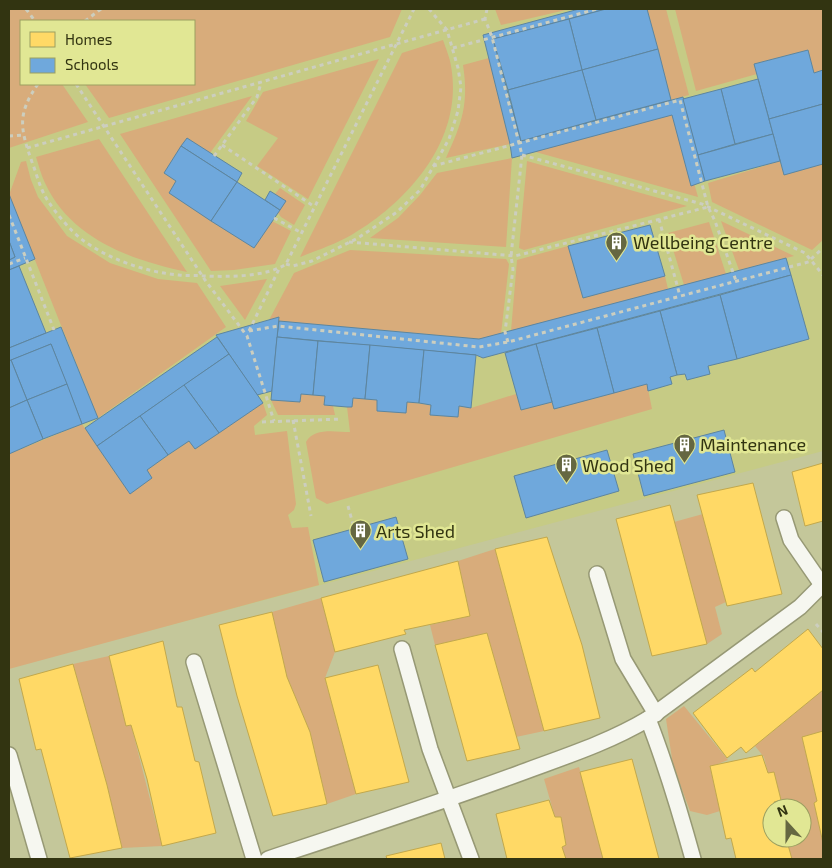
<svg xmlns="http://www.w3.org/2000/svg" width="832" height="868" font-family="'Exo 2',sans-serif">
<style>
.built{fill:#c6cb85;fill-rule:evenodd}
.green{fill:#d8ac7b}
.homes{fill:#ffd966;stroke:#c2a84c}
.schools{fill:#6fa8dc;stroke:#5d859f}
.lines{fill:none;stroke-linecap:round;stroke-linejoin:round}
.service-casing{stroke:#979975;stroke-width:18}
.path{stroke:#cccebf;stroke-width:3;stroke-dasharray:4 4;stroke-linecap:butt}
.service{stroke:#f6f7f0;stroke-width:15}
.labels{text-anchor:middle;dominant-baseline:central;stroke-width:5;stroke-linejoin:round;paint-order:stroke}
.poi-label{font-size:18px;fill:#323411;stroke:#e1e794;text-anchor:start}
</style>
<rect width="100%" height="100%" fill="#c4c79a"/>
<!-- built -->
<path class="built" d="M9,9h814v442l-814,217zM21,21h173v63h-173z"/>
<!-- green -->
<g class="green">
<polygon points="9,9 402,9 390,37 109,118 85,84 194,84 194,21 21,21 21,84 62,84 88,122 9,148"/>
<polygon points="495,9 570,9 501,25"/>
<polygon points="647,9 666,9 689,95 671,100"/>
<polygon points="675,9 823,9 823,70 814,73 808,50 754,64 757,74 696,91"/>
<path d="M443,40c3,9 7,18 8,26 13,72 -41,134 -98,168 -17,10 -35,16 -53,23l102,-204z"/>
<path d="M489,58l21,86 -64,14c16,-35 23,-54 17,-93z"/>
<polygon points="379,59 308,199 257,166 278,138 246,121 263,92"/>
<polygon points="252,96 210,153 187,138 164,173 176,181 169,193 254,248 272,221 291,231 275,264 234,270 211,271 120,134"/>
<polygon points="674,111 698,197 532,151"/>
<path d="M99,139l88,133c-56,-12 -116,-33 -142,-89 -4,-8 -6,-17 -9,-26z"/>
<polygon points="512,158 506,247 370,238 398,218 420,195 437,173"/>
<polygon points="26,161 31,180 38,197 67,236 110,263 158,279 197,283 226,327 98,418 9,195 21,162"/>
<polygon points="527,161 687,206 524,250 519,248"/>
<polygon points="780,161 784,175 823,164 823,240 812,250 712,202 708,183"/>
<polygon points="280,188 305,205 294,225 281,217 278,213 285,201 275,194"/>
<polygon points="721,221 794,256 739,270"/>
<polygon points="709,222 726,274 684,285 668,233"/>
<polygon points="568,246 583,298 665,276 668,289 511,331 517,260"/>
<polygon points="350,250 506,259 509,264 501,334 480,339 279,321 279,318 269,320 294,273"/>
<polygon points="267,279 245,320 220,286"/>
<path d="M647,384l5,25 -325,95 -11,-6 -10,-56c8,-15 30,-10 44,-10l-3,-25h5l1,-9 24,2v11l28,2 2,-11 24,3 -1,10 28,2 1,-11 12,2 45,-14 5,16 31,-8 2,7z"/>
<polygon points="301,394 325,396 324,405 333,406 335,415 278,415 271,400 300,402"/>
<polygon points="263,403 267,415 254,426 255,435 287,431 296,504 294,510 288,515 292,528 308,527 319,585 9,669 9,454 82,424 130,494 152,478 147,470 189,441 195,449"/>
<polygon points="703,514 726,602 715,607 722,634 707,644 674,522"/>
<polygon points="495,549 544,731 516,737 487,633 435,645 430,625 470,616 458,561"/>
<polygon points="321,598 335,652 325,678 356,794 327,804 310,732 287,677 272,612"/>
<polygon points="109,656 126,726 131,725 162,846 122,848 107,785 73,664"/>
<polygon points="823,690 823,731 802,737 817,801 814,803 823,843 823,858 792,859 786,838 802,838 802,808 775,808 774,802 781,800 774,772 768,773 764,757 755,746"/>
<polygon points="684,706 728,760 710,767 720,811 707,815 690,811 673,765 666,719"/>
<polygon points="579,767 603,859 566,859 562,847 566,845 561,817 555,817 544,779"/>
</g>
<!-- homes -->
<g class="homes">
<polygon points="823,463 823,521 805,526 792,472"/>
<polygon points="753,483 782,594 727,606 697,495"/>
<polygon points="670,505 707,644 652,656 616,519"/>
<polygon points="547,537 582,645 600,718 544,731 495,549"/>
<polygon points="458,561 470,616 404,630 406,634 335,652 321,598"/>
<polygon points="272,612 287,677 310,732 327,804 273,816 237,696 219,625"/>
<polygon points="808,629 823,649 823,690 746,753 741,747 727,758 693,713 752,668 755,672"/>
<polygon points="487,633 520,749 467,761 435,645"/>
<polygon points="163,641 177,707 182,707 195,761 199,762 216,833 162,846 147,779 131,725 126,726 109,656"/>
<polygon points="73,664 107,785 122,848 70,858 41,749 36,750 19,679"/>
<polygon points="378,665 409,782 356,794 325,678"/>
<polygon points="823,731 823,843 814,803 817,801 802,737"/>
<polygon points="762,755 768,773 774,772 781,800 774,802 775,808 772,808 772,838 786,838 792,859 736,859 731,838 726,839 710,766"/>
<polygon points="632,759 659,859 603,859 580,772"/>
<polygon points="549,800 555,817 561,817 566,845 562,847 566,859 507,859 496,814"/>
<polygon points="441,843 445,859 387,859 386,856"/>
</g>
<!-- schools -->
<g class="schools">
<polygon points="579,9 606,9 493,39 521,141 683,97 705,181 691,186 672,115 512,158 510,144 483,35"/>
<polygon points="606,9 647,9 658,49 582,70 569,19"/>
<polygon points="569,19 582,70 508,90 493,39"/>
<polygon points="658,49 671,100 596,120 582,70"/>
<polygon points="808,50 814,73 823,70 823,104 769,119 754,64"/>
<polygon points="582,70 596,120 521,141 508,90"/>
<polygon points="758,79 773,134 735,144 721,89"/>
<polygon points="721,89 735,144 698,155 683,99"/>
<polygon points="823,104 823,164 784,175 769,119"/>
<polygon points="773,134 780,161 705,181 698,155"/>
<polygon points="187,138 242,173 237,182 181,146"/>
<polygon points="181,146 237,182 211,221 169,193 176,181 164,173"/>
<polygon points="237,182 280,210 254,248 211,221"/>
<polygon points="270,191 286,201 280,210 265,200"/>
<polygon points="9,194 35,259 9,270 9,260 15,257 9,241"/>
<polygon points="650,225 665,276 583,298 568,246"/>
<polygon points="9,241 15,257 9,260"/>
<polygon points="786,258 791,275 483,358 476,355 277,337 279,321 479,339"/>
<polygon points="19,266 46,333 9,348 9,270"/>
<polygon points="791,275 809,339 737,359 720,295"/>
<polygon points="720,295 737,359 708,366 710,374 687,380 685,374 677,375 660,311"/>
<polygon points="660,311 677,375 670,377 672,384 648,391 647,384 614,393 597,328"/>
<polygon points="279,317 272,391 257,395 216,335"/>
<polygon points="61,327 98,418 82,424 51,344 9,361 9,348"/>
<polygon points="597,328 614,393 554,409 536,344"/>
<polygon points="217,337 229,354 97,446 85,428"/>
<polygon points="277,337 318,341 313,395 301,394 300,402 271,400"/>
<polygon points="318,341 370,345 365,399 353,398 352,407 347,407 324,405 325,396 313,395"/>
<polygon points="51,344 67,384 27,400 11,360"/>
<polygon points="536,344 552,402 521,410 505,353"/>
<polygon points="370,345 424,350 419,403 407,402 406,413 377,411 377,400 365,399"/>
<polygon points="424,350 476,355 471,408 459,406 458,417 430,415 431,405 419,403"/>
<polygon points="229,354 263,403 219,433 184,385"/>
<polygon points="11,360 27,400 9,408 9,361"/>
<polygon points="67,384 82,424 43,439 27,400"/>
<polygon points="184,385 219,433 195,449 189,441 168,455 140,416"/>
<polygon points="27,400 43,439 9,454 9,408"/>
<polygon points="140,416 168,455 147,470 152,478 130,494 97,446"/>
<polygon points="724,430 735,472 644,496 633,454"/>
<polygon points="607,450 619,491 526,518 514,476"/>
<polygon points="396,517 408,559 324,582 313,540"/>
</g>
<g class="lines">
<defs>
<g id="service">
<polyline points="784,518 791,540 822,585"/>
<polyline points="597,574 623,659 656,714"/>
<polyline points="402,649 430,749 471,859"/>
<polyline points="194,662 254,859"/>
<path d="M648,719c18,46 32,93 45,140"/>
<polyline points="9,755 39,859"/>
<path d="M268,859c82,-27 165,-54 247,-84 45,-17 91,-31 133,-56l152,-112 23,-23"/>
</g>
</defs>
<!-- service casing -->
<use href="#service" class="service-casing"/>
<!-- path -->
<g class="path">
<polyline points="26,9 35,21"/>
<polyline points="487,9 485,19 492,37 522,155 511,256 513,269 505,332 508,342"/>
<polyline points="85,21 101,9"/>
<polyline points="453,48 597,9"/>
<path d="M38,84c-21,30 -18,44 -6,78 5,13 8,27 16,39 7,11 22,29 32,37 27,21 65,34 99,37 8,1 17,0 26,1 23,1 62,1 81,-12l128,-255"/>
<polyline points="76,84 205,280 247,336 274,421"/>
<polyline points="9,136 24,135"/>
<polyline points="222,145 315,207"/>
<polyline points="27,148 485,19"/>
<polyline points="522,155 702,204 805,253 823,275"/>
<polyline points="214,156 257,97 261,83"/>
<polyline points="433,166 680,100 708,207 715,221 736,281"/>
<polyline points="9,215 54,330"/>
<polyline points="274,218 302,233"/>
<polyline points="659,219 680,296"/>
<polyline points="349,242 515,256 708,207"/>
<polyline points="811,259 823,248"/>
<polyline points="9,264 25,258"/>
<polyline points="286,264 293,266 312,261 358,238 397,212 420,190 449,139 458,111 461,87 458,68 447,30 429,9"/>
<polyline points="249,331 278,326 479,347 508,342 812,261"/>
<polyline points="249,331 279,269"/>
<polyline points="293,420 311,516"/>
<polyline points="262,422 342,419"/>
<polyline points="348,506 354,528"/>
<polyline points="816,624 823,632"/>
</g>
<!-- service -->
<use href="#service" class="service"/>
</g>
<!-- icons -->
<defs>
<symbol id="building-pin" viewBox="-11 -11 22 30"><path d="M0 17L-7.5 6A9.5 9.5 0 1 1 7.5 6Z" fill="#656741" stroke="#e1e794"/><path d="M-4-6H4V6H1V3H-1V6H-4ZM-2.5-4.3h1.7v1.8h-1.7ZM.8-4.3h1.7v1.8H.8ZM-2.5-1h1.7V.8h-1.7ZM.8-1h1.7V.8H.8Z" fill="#fff"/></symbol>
</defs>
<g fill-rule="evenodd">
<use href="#building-pin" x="604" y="230" width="25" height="34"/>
<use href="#building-pin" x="672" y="432" width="25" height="34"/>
<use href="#building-pin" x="554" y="452" width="25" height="34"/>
<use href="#building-pin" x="348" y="518" width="25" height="34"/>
</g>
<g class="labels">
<!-- poi labels -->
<g class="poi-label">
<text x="633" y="242">Wellbeing Centre</text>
<text x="700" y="444">Maintenance</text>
<text x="582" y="465">Wood Shed</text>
<text x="376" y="531">Arts Shed</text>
</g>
</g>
<!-- border -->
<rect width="832" height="868" fill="none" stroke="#323411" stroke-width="20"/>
<!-- legend -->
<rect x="20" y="20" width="175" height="65" fill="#e1e794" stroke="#9b9f60"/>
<rect x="30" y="32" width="25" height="15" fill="#ffd966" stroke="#9b9f60"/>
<text x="65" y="45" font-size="15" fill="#323411">Homes</text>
<rect x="30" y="58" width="25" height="15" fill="#6fa8dc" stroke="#9b9f60"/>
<text x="65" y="70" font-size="15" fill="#323411">Schools</text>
<!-- north arrow -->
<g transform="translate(787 823) rotate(339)"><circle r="24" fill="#e1e794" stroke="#9b9f60"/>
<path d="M0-4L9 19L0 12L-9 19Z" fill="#656741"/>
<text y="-8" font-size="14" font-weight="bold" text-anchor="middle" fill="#323411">N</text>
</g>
</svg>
